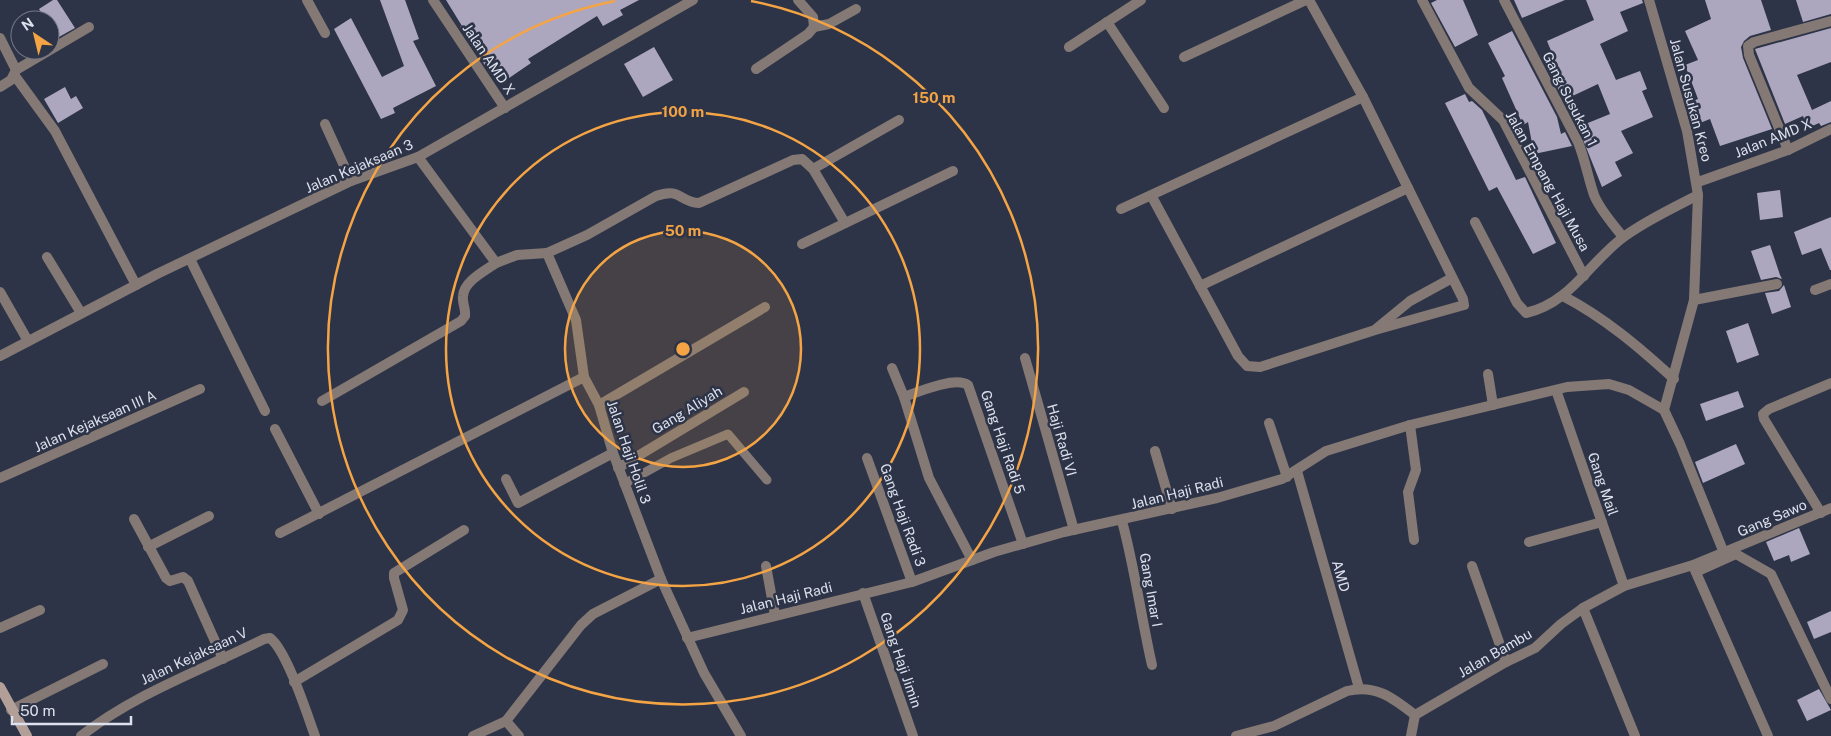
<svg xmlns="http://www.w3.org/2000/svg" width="1831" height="736" font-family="'Public Sans',sans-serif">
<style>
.building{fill:#aca7bf}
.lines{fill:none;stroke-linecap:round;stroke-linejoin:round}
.lane{stroke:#847974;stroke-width:9}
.street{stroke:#847974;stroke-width:10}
.secondary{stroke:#b19f98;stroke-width:10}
.ring{fill:none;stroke:#f4a444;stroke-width:2.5}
.labels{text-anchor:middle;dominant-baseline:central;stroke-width:5;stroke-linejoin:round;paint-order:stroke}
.street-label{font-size:14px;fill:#dce1ed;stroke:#2e3447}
.centre{fill:#f4a444;stroke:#2e3447;stroke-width:2.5}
.ring-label{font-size:15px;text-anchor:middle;font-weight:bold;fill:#f4a444;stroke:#2e3447;stroke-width:5;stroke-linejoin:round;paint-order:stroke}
</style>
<rect width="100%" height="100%" fill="#2e3447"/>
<!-- building -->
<g class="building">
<polygon points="53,0 57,0 75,28 57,38 50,26 50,20 46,20 39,9"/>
<polygon points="380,0 405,0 419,39 413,41 436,86 393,108 395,113 381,119 334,29 351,18 382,77 404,66"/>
<polygon points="446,0 639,0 620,10 623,15 603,26 597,16 528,59 531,63 506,80 499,67 490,73 460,27 462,26"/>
<polygon points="1437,0 1463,0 1478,35 1455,47 1431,3"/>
<polygon points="1514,0 1565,0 1522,18"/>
<polygon points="1586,0 1642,0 1643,3 1620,12 1628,31 1600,44 1616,80 1640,71 1647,89 1642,91 1653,117 1621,131 1633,153 1615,162 1622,176 1602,187 1578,127 1610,114 1598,84 1564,100 1542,58 1552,53 1547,41 1594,20"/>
<polygon points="1705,0 1761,0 1771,30 1750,36 1744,41 1741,47 1743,58 1772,129 1720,146 1710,119 1700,123 1697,113 1691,115 1687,103 1698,99 1685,65 1698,60 1685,31 1711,19"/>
<polygon points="1796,0 1831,0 1831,14 1803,22"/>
<polygon points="1831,28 1831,62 1797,75 1812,110 1831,101 1831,122 1821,126 1819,123 1808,128 1803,116 1785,124 1755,49"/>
<polygon points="1512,31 1557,117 1561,134 1565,132 1572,146 1534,154 1528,122 1523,125 1502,78 1505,76 1488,43"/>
<polygon points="654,47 673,80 643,97 624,64"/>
<polygon points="65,87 71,99 76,96 83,108 58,123 44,99"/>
<polygon points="1465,94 1469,102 1472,101 1482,110 1516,180 1525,177 1556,243 1533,254 1497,187 1489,191 1445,103"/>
<polygon points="1780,190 1783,217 1760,220 1757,193"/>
<polygon points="1831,217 1831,270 1830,270 1821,248 1802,255 1794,232"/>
<polygon points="1770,245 1780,275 1782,279 1776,277 1761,280 1751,251"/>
<polygon points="1784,285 1791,307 1772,314 1765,293 1779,291"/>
<polygon points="1748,323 1759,355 1737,363 1726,331"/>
<polygon points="1738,391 1744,407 1706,421 1700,404"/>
<polygon points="1736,444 1745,464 1703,483 1695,462"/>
<polygon points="1799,528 1810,554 1791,562 1789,555 1774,561 1766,542"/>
<polygon points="1831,611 1831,632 1814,639 1807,622"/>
<polygon points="1819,689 1831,710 1807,721 1797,700"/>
</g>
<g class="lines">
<!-- lane -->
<polyline class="lane" points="624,484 671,458 728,434 767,480"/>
<!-- street -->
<g class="street">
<polyline points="307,0 325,33"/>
<polyline points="433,0 505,108"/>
<polyline points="1309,0 1363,97"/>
<polyline points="1422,0 1469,88 1503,120 1584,276"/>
<path d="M1504,0l74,142c7,17 10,36 16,53 6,15 19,29 29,42"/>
<polyline points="1649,0 1687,131 1698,195 1694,300 1664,410 1680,444 1724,553"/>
<polyline points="1107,22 1164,108"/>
<polyline points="814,27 829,24 856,9"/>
<polyline points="0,38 16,70 11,80 0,87"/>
<polyline points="1069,47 1141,0"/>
<polyline points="1184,57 1306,0"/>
<polyline points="756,69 808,34 814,27 813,17 798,0"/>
<polyline points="16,70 89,27"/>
<polyline points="15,76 55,131 136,285"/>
<polyline points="325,124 351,181"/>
<polyline points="1788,150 1749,55 1748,46 1754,42 1831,21"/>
<polyline points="418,157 496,263 517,255 547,253"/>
<polyline points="813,169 899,120"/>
<polyline points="1698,182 1788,150 1831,129"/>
<polyline points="1121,209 1363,97 1463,299 1464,305 1375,330 1260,367 1247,366 1238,356 1151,195"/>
<path d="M1475,222l42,81 9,10c45,-10 64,-52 99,-77 22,-16 48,-28 73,-41"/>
<polyline points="802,244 953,171"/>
<polyline points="47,257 81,313"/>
<polyline points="190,259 265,411"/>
<polyline points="1200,286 1408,188"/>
<polyline points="1815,290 1831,284"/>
<polyline points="0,292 28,341"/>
<path d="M1563,296c42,22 76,51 111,83"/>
<polyline points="1694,300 1777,284"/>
<polyline points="1377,328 1410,301 1452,278"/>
<polyline points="0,356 157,274 351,181 418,157 693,0"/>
<polyline points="1025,358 1074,530"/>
<polyline points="892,368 904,397 929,478 972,560"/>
<polyline points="1488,374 1493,405"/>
<polyline points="1556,390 1624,586"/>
<path d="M904,397c14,-5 51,-21 64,-12l55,159"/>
<path d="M322,401l139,-80 4,-5c1,-7 -3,-13 -2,-20 1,-15 22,-25 33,-33"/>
<polyline points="599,405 765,307"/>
<polyline points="1269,423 1287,477"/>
<polyline points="1410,425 1416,470 1408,492 1414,540"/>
<polyline points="275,429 319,514"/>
<polyline points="1155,451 1172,509"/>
<polyline points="867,458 912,582"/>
<polyline points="618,468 744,392"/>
<polyline points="1297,471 1359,688"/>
<polyline points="0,478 200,389"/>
<polyline points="506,479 518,503 613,453"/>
<polyline points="1821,513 1764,419 1763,414 1769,409 1831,383"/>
<polyline points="134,519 166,578 170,581 183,577 188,581 223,659"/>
<path d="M1122,521c13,48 19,96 30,144"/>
<polyline points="280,533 584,377"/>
<polyline points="1529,542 1602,522"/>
<polyline points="148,547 209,516"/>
<polyline points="766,566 775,615"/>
<polyline points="1472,566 1506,662"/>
<polyline points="1694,568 1768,736"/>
<polyline points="1696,572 1736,554 1771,574 1831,699"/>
<polyline points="863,593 913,736"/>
<polyline points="1583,608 1635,736"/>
<polyline points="0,628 40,610"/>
<polyline points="687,638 912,582 994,552 1064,532 1217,498 1282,479 1326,451 1410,425 1567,387 1609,384 1629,390 1664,410"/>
<polyline points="294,682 398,620 403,610 394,578 394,573 464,530"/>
<polyline points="11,710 103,664"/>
<polyline points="1415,715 1506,662 1535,648 1561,624 1583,608 1624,586 1693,565 1831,508"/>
<polyline points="506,721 519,736"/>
<path d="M81,736c55,-43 121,-66 183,-97l6,-1c17,13 37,76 45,98"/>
<polyline points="473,736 506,721 581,625 593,614 661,579"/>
<path d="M741,736l-37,-63 -43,-94 -48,-126 -14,-48 -15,-28 -8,-57 -29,-67 40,-18 69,-39c25,-9 23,6 43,7l94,-43 9,-1 11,10 32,54"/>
<path d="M1236,736l38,-10 73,-35c29,-7 46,7 68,24"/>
<polyline points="1411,736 1415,715"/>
</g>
<!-- secondary -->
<polyline class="secondary" points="0,687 27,736"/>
</g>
<!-- distance rings -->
<circle cx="683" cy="349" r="118" fill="#f4a444" fill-opacity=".12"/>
<g class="ring">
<circle cx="683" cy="349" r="118"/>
<circle cx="683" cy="349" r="237"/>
<path d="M751 1A355 355 0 1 1 615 1"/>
</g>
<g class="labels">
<!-- street labels -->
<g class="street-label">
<text transform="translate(489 59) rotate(56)">Jalan AMD X</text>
<text transform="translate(1570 99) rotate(63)">Gang Susukan 1</text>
<text transform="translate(1691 100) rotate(75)">Jalan Susukan Kreo</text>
<text transform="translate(1773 138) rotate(-22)">Jalan AMD X</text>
<text transform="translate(359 166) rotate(-23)">Jalan Kejaksaan 3</text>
<text transform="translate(1548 181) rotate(61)">Jalan Empang Haji Musa</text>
<text transform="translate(687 410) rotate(-31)">Gang Aliyah</text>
<text transform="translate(95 421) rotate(-24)">Jalan Kejaksaan III A</text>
<text transform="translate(1062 440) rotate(74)">Haji Radi VI</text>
<text transform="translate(1003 442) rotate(71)">Gang Haji Radi 5</text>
<text transform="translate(629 452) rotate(71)">Jalan Haji Holil 3</text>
<text transform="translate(1603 484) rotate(71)">Gang Mail</text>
<text transform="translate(1177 493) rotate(-14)">Jalan Haji Radi</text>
<text transform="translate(903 515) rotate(70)">Gang Haji Radi 3</text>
<text transform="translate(1772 518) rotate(-23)">Gang Sawo</text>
<text transform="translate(1341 576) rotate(74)">AMD</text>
<text transform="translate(1151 590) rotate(80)">Gang Imar I</text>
<text transform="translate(786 598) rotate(-14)">Jalan Haji Radi</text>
<text transform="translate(1495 653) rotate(-30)">Jalan Bambu</text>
<text transform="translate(194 656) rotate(-25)">Jalan Kejaksaan V</text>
<text transform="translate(901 660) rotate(71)">Gang Haji Jimin</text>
</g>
</g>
<circle cx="683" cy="349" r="8" class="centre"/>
<g class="ring-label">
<text x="934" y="103">150 m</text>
<text x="683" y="117">100 m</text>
<text x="683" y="236">50 m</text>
</g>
<!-- north arrow -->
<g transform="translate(35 35) rotate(325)"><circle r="24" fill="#2e3447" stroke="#747989"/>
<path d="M0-4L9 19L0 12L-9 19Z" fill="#f4a444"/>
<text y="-8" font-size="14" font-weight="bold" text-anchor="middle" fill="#dce1ed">N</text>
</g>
<!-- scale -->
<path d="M12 716v8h119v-8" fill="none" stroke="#dce1ed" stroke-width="2.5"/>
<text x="20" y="716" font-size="15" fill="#dce1ed" stroke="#2e3447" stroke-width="4" paint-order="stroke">50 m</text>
</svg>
